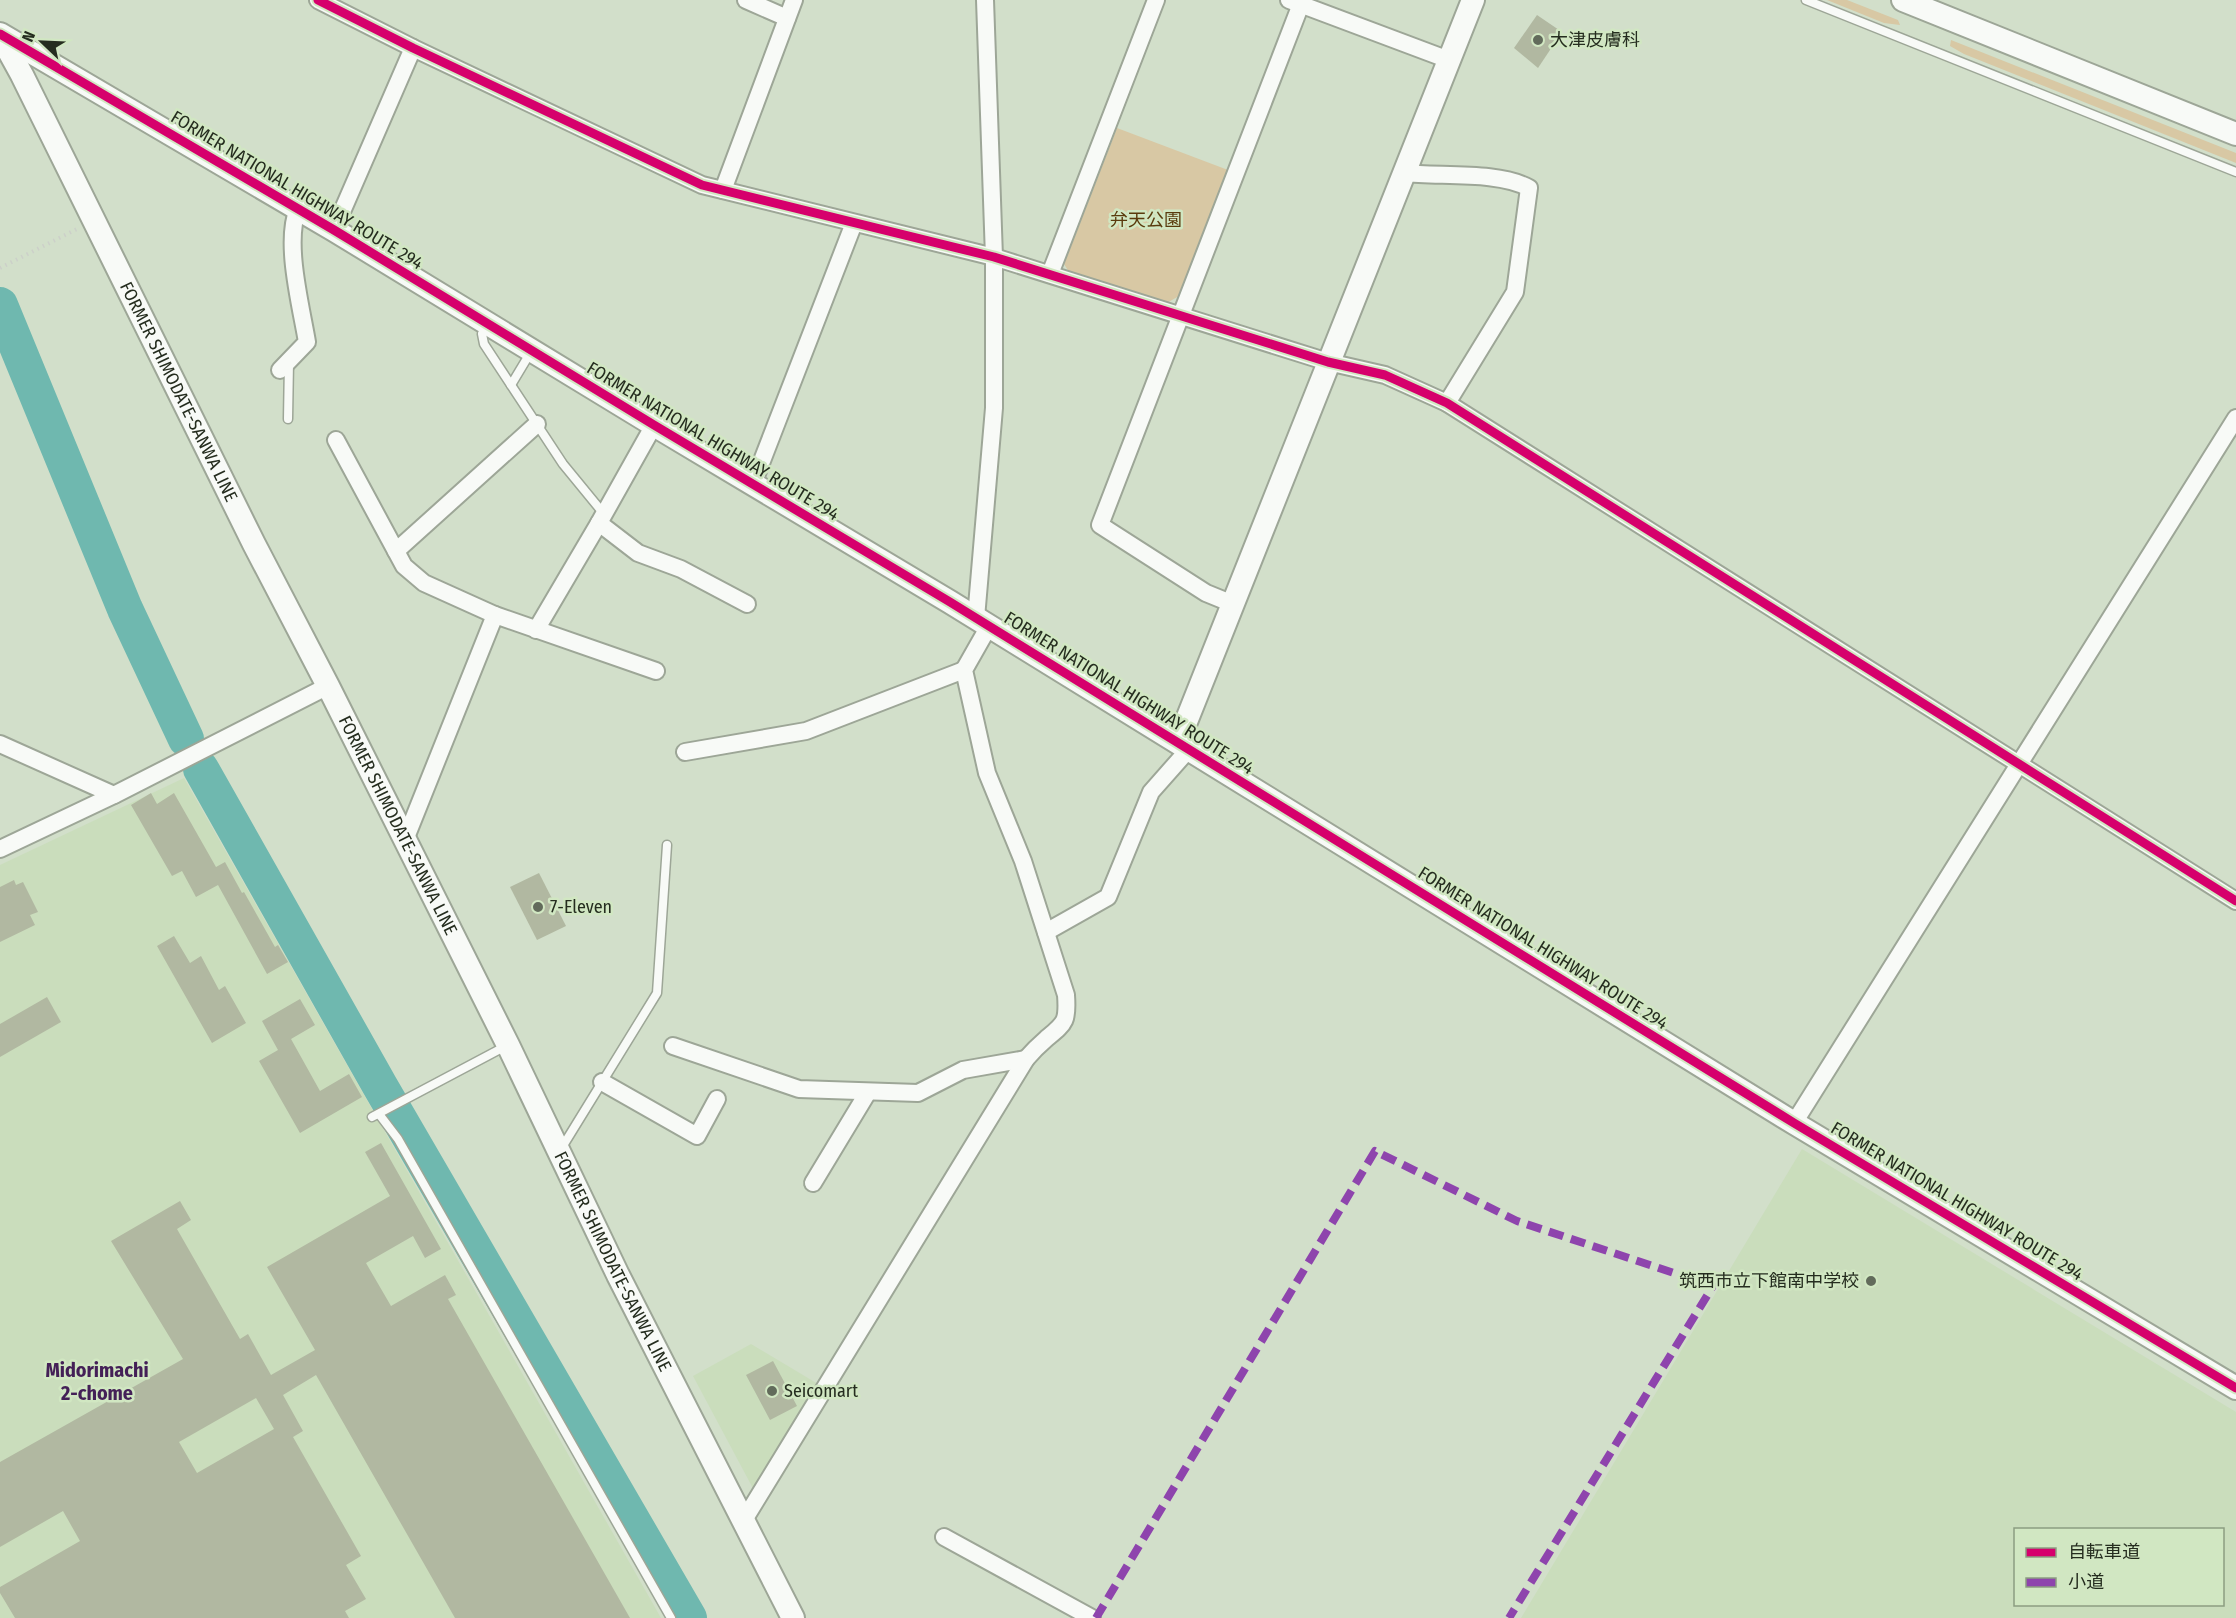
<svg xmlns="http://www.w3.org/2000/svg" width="2236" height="1618" font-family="'Fira Sans Condensed','Noto Sans JP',sans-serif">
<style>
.built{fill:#caddbc;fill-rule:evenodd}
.green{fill:#d8c8a4}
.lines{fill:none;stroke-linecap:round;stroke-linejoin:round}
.river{stroke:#6fb8af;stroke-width:36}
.building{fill:#b1b8a1;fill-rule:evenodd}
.lane-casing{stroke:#9da697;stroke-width:11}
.street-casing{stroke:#9da697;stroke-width:20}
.secondary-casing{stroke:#9da697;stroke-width:26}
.path{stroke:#ccd0c9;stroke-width:4;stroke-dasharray:1.5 4.5;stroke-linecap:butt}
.lane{stroke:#f8faf7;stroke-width:8}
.street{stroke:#f8faf7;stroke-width:16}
.secondary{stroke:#f8faf7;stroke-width:22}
.quiet{stroke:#8e44ad;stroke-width:8;stroke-dasharray:15 8;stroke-linecap:butt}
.cycleway-casing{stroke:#d1e7c2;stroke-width:13}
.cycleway{stroke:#d6006c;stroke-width:9}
.poi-dot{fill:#626b5b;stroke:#d1e7c2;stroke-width:2}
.labels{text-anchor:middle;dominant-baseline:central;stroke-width:5;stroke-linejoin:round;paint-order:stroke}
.poi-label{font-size:18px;fill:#252d1f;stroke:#d1e7c2;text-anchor:start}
.street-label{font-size:18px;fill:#252d1f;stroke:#d1e7c2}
.park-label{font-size:18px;fill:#5a3b0d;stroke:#d1e7c2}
.neighbourhood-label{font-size:20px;font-weight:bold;fill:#442057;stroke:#d1e7c2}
</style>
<rect width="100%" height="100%" fill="#d2dfca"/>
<!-- built -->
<g class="built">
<polygon points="184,778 661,1618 0,1618 0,865"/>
<path d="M1802,1149l434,263v206h-715zM2016,1530h206v74h-206z"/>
<polygon points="751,1344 818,1384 756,1494 693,1376"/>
</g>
<!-- green -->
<g class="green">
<polygon points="1827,0 1847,0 1898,20 1900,25 1884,23"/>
<polygon points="1951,40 2236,153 2236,163 1964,54 1950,46"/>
<polygon points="1117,128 1228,170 1179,296 1165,304 1074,280 1064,264"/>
</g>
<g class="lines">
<!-- river -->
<g class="river">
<polyline points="0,305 125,609 186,739"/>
<polyline points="201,769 380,1086 689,1618"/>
</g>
</g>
<!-- building -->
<g class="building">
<polygon points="1537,15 1562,32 1538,68 1514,48"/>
<polygon points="151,793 157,804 174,793 216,867 225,862 242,893 244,892 275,947 278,945 288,962 267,974 218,885 196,897 182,871 172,876 131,805"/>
<polygon points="539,873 566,926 537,940 510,887"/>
<polygon points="14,880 16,885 23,882 38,912 30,915 35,925 0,942 0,887"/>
<polygon points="174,936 190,963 201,956 219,990 225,986 246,1023 212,1043 157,946"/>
<polygon points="47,997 61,1022 0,1057 0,1024"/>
<polygon points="300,999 315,1025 291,1039 320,1091 349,1074 362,1097 300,1133 259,1061 278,1050 262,1021"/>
<path d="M381,1143l60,106 -16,9 -12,-22 -47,27 25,43 54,-31 11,20 -8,4 182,319h-175l-139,-243 -33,20 20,36 -10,6 68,119 -15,9 20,34 -21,12 4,7h-334l-15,-25v-6l80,-46 -17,-30 -63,36v-85l183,-103 -72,-118 69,-40 11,19 -14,9 63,110 8,-5 23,41 44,-25 -48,-83 123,-71 -25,-44zM256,1398l18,31 -77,44 -18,-31z"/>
<polygon points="773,1361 797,1406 770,1420 746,1375"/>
</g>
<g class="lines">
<defs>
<g id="lane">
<polyline points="1806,0 2236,172"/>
<polyline points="482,334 484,344 563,464 604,514"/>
<polyline points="511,385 526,360"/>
<polyline points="288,419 289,362"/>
<polyline points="379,1114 398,1139 671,1618"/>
<polyline points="372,1117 506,1046"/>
<polyline points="561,1149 657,993 667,845"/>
</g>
<g id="street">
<polyline points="318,0 413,48 702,185 994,257 1328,362 1385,375 1447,403 2236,901"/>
<polyline points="746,0 787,18"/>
<polyline points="1289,0 1449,60"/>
<path d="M1404,173c36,4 95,-2 125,15l-14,104 -68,111"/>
<polyline points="723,190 794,0"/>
<polyline points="334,230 413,48"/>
<polyline points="1050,274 1156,0"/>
<path d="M280,370l27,-28c-6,-36 -23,-100 -9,-133"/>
<polyline points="336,440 404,566 424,583 495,615"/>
<polyline points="753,484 854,223"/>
<polyline points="599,523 638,553 681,569 747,604"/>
<polyline points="396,551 537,424"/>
<polyline points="1233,604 1206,593 1100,525 1301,4"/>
<polyline points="976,618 994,408 994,257 985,0"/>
<polyline points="536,630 599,523 654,425"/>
<polyline points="0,744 114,795"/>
<polyline points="685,752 806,731 964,670"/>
<polyline points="405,840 495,615 656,671"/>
<polyline points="0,849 114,795 328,686"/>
<polyline points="1046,932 1108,897 1151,792 1189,749"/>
<polyline points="673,1046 799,1089 918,1093 963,1070 1026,1059"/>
<polyline points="602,1082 697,1136 717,1099"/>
<polyline points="1794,1123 2236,418"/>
<polyline points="813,1183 868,1092"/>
<path d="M744,1520l282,-461c6,-7 13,-14 20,-20 19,-16 22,-17 20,-44l-43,-134 -36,-88 -23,-103 25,-44"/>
<polyline points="944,1537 1092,1618"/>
</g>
<g id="secondary">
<polyline points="1903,0 2236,134"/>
<polyline points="0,34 334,230 654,425 950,602 1794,1123 2236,1388"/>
<path id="s1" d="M0,35l22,40 232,469 74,142 180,359 110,230 175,343"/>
<polyline points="1178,742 1473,0"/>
</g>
</defs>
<!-- lane casing -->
<use href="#lane" class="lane-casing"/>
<!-- street casing -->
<use href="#street" class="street-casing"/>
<!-- secondary casing -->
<use href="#secondary" class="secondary-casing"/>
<!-- path -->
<polyline class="path" points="0,268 77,229"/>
<!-- lane -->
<use href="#lane" class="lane"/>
<!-- street -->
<use href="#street" class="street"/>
<!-- secondary -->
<use href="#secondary" class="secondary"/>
<!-- quiet -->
<polyline class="quiet" points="1096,1618 1375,1151 1517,1221 1713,1286 1509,1618"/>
<defs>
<g id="cycleway">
<polyline points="318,0 413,48 702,185 994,257 1328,362 1385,375 1447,403 2236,901"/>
<polyline points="0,34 334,230 654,425 950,602 1794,1123 2236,1388"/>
</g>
</defs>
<!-- cycleway casing -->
<use href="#cycleway" class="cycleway-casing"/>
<!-- cycleway -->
<use href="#cycleway" class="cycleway"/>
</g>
<!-- markers -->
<g class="poi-dot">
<circle cx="1538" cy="40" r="6"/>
<circle cx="538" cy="907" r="6"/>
<circle cx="1871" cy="1281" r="6"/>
<circle cx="772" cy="1391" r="6"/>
</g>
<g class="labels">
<!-- poi labels -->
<g class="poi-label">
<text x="1550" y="40">大津皮膚科</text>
<text x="550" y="907">7-Eleven</text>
<text x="1859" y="1281" text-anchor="end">筑西市立下館南中学校</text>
<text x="784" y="1391">Seicomart</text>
</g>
<!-- street labels -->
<g class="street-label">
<text transform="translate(297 190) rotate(31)">FORMER NATIONAL HIGHWAY ROUTE 294</text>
<text stroke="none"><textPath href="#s1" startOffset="399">FORMER SHIMODATE-SANWA LINE</textPath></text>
<text transform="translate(713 441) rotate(31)">FORMER NATIONAL HIGHWAY ROUTE 294</text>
<text transform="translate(1129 693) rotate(32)">FORMER NATIONAL HIGHWAY ROUTE 294</text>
<text stroke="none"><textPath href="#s1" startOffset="885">FORMER SHIMODATE-SANWA LINE</textPath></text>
<text transform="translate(1543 948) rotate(32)">FORMER NATIONAL HIGHWAY ROUTE 294</text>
<text transform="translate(1957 1201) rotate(31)">FORMER NATIONAL HIGHWAY ROUTE 294</text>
<text stroke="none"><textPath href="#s1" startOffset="1371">FORMER SHIMODATE-SANWA LINE</textPath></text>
</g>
<!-- park labels -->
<g class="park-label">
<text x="1146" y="220">弁天公園</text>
</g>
<!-- neighbourhood labels -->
<g class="neighbourhood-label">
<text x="97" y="1370">Midorimachi<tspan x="97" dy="23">2-chome</tspan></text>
</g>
</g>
<!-- legend -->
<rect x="2014" y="1528" width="210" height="78" fill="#d1e7c2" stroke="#8c9d81" stroke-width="1.5"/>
<rect x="2026" y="1548" width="30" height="9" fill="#d6006c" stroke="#8c9d81" stroke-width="1.5"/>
<text x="2068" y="1558" font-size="18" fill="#252d1f">自転車道</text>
<rect x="2026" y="1578" width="30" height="9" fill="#8e44ad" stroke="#8c9d81" stroke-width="1.5"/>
<text x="2068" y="1588" font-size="18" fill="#252d1f">小道</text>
<!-- north arrow -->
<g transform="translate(42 42) rotate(293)" stroke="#d1e7c2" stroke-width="4.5" paint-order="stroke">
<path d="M0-4.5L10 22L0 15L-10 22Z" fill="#252d1f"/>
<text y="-9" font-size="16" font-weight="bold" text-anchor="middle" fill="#252d1f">N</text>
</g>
</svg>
